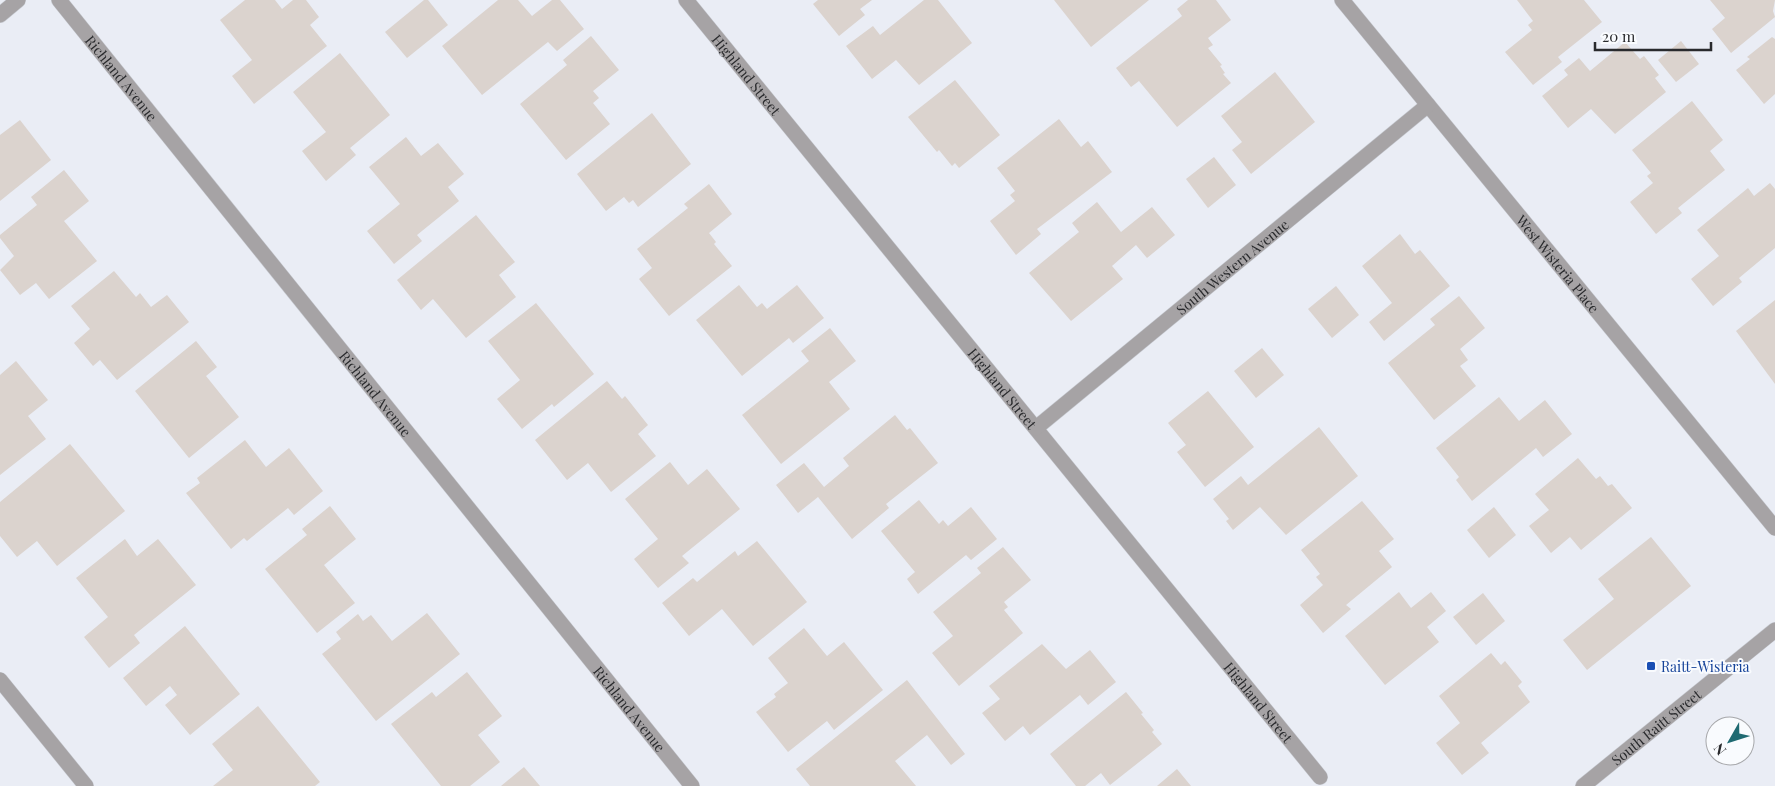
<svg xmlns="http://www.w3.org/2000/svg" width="1775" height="786" font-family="'Playfair Display',serif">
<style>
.building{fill:#dbd3ce}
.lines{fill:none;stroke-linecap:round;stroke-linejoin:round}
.minor-casing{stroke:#c7cad1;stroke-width:16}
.minor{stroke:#a6a3a5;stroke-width:15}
.transit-dot{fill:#1a4fb4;stroke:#f9fbfe;stroke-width:2}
.labels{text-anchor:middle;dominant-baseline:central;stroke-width:4;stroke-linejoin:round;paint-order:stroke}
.street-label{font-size:14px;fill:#292a2d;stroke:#f9fbfe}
.transit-label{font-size:14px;fill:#164399;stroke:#f9fbfe;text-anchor:start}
</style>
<rect width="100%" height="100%" fill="#eaedf5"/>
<!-- building -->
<g class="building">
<polygon points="245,0 275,0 282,9 293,0 306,0 319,17 310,25 327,46 254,104 232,76 252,60 220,20"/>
<polygon points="424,0 428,0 448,25 407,58 385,32"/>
<polygon points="498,0 518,0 532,16 552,0 560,0 584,29 557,51 548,42 482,95 442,46"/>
<polygon points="818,0 872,0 860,9 865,15 839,36 813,4"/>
<polygon points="924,0 938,0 972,43 919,85 896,60 872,79 846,46 873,26 880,35"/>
<polygon points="1054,0 1149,0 1091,47"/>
<polygon points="1188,0 1216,0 1231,20 1208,38 1213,45 1208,48 1222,65 1220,66 1225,73 1223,74 1231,83 1177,127 1139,81 1131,87 1116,68 1182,16 1177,9"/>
<polygon points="1517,0 1584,0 1602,22 1558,57 1562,62 1533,85 1505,52 1532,30 1528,25 1533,21"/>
<polygon points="1710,0 1775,0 1773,11 1775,17 1731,53 1712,29 1725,18"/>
<polygon points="591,36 619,70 593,91 599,98 593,103 610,124 566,160 520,104 567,65 563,60"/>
<polygon points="1772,37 1775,39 1775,94 1764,104 1736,70 1750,59 1747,57"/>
<polygon points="1681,41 1699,64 1676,82 1658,60"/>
<polygon points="1625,42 1640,59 1644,56 1659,75 1655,78 1666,92 1615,134 1591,109 1568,128 1542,96 1568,75 1564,70 1579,58 1590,71"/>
<polygon points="340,53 390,115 350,148 356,155 326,181 302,151 326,132 293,92"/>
<polygon points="1275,72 1315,122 1251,174 1232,150 1242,142 1221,116"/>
<polygon points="955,80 1000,135 959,168 955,163 952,166 939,150 937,152 908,117"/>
<polygon points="1692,101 1723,140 1710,151 1725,170 1678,208 1682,213 1656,234 1630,202 1653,183 1647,176 1651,173 1632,150"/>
<polygon points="652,113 691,164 638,207 633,200 629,203 624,197 606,211 577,174"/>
<polygon points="1059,119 1081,147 1088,141 1112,172 1037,229 1041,234 1016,255 990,221 1015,201 1010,195 1015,191 997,168"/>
<polygon points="20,120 51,160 0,201 0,135"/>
<polygon points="406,137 421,156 438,143 464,174 448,187 459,201 417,235 422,241 394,264 367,231 400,204 369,167"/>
<polygon points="1214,157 1236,185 1208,208 1186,179"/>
<polygon points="64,170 89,201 64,221 97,261 49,299 36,283 20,295 0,270 14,256 0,238 0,235 37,205 31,197"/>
<polygon points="1770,183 1775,189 1775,248 1739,278 1742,282 1713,306 1691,279 1719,256 1697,230 1748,188 1754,196"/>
<polygon points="709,184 732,214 709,233 716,242 714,244 732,266 669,316 639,279 652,268 637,249 688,208 684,204"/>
<polygon points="1097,202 1121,232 1152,207 1175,235 1147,258 1136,245 1112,266 1123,279 1071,321 1029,273 1079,232 1072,223"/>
<polygon points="476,215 515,262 499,275 516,297 466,338 433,299 421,310 397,280"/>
<polygon points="1400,234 1415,254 1420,250 1450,286 1384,341 1369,322 1392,303 1362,266"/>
<polygon points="114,271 136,297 140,293 151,307 167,295 189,322 117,380 100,360 93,366 74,343 90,329 71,306"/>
<polygon points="739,285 757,307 762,303 767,309 797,285 824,318 793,343 789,338 742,376 696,320"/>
<polygon points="1336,286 1359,315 1332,338 1308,309"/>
<polygon points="1459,296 1485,328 1460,349 1468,360 1460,366 1476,386 1434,420 1388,363 1435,325 1430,319"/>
<polygon points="1775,300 1775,384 1736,331"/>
<polygon points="536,303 594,374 554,407 552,404 522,429 497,399 520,380 488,341"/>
<polygon points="830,328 856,361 829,382 850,409 781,464 742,415 809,361 801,351"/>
<polygon points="196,341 217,367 206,376 239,417 189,458 135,391"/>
<polygon points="1262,348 1284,375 1256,398 1234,371"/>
<polygon points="16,361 48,400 28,416 46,439 0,475 0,375"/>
<polygon points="607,381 622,399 625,396 648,425 638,434 656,456 611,492 588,463 567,480 535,440"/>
<polygon points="1208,391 1254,447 1205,487 1177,452 1186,445 1168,423"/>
<polygon points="1499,397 1519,421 1545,400 1572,434 1543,457 1536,448 1472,501 1456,480 1459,477 1436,448"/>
<polygon points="895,415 907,430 910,428 938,463 886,504 889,508 852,539 818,497 798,513 776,485 804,463 824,487 849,466 843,458"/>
<polygon points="1319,427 1358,476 1286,535 1260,507 1233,530 1226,521 1229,519 1213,499 1241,476 1248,485"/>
<polygon points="245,440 266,467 289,448 323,491 294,515 288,508 247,541 244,538 231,549 186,493 200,483 197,478"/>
<polygon points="70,444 125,511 57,566 37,541 17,557 0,536 0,502"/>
<polygon points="1578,458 1596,479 1600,476 1608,486 1612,484 1632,508 1581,550 1570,537 1551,553 1529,526 1549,510 1535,494"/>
<polygon points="670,462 688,485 707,469 740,509 682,556 689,563 658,588 634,559 658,539 625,499"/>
<polygon points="919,500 939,524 943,520 948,526 971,507 997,539 971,560 966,555 918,594 907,579 915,572 881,531"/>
<polygon points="1362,501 1394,539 1379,551 1392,567 1346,605 1351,609 1323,633 1300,605 1323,585 1316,577 1320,574 1301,550"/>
<polygon points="330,506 356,539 324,565 355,603 317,633 265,569 307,535 302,529"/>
<polygon points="1494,507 1516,535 1489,558 1467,530"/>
<polygon points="1651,537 1691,586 1587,670 1563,640 1614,599 1598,579"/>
<polygon points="125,539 137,556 158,539 196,585 134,635 140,643 109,668 84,637 108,617 76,578"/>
<polygon points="757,541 807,602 753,646 722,609 689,636 662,603 693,578 697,582 735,551 738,556"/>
<polygon points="1003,547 1031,580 1004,602 1008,607 1004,610 1023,633 959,686 932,653 953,636 933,612 981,573 977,568"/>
<polygon points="1399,592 1411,608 1431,592 1446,611 1427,627 1439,642 1385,685 1345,636"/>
<polygon points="1483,593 1505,621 1476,645 1453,617"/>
<polygon points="427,613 460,654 376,721 322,654 341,639 336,632 358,614 363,621 371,615 392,641"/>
<polygon points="185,626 240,694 190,735 165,705 177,695 170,686 146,706 123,678"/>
<polygon points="804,628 827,656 844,642 883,690 834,730 827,721 788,752 756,712 776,697 774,694 788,683 768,658"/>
<polygon points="1042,644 1066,669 1090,650 1116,682 1088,705 1080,695 1030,735 1023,726 1005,741 982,713 1000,699 989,686"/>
<polygon points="1491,653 1501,665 1505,661 1522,682 1518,686 1530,702 1481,743 1489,753 1462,775 1436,743 1460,723 1439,696"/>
<polygon points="467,672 502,716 478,735 500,762 470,786 441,786 391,724 432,692 436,697"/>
<polygon points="907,680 965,754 951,765 927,735 895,761 916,786 810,786 796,769"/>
<polygon points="1126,692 1143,713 1141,714 1154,730 1152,732 1162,744 1110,785 1101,773 1085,786 1076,786 1050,754"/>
<polygon points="258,706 320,782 315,786 213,786 233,770 212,744"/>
<polygon points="524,767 540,786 501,786"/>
<polygon points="1177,769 1191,786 1157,786"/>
</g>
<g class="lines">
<defs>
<g id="minor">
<path id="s1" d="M59,0l633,786"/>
<path id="s2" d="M686,0l634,777"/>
<path id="s3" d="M1342,0l433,528"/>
<polyline points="0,15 18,0"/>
<path id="s4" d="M1036,428l392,-323"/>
<polyline points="0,680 86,786"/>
<path id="s5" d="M1583,786l192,-156"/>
</g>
</defs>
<!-- minor casing -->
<use href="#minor" class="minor-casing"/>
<!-- minor -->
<use href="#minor" class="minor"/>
</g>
<!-- markers -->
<rect class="transit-dot" x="1646" y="661" width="10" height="10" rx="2.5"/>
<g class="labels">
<!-- street labels -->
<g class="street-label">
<text stroke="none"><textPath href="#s2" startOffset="96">Highland Street</textPath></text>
<text stroke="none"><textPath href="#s1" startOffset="100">Richland Avenue</textPath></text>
<text stroke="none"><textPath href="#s3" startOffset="341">West Wisteria Place</textPath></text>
<text stroke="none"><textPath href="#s4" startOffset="254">South Western Avenue</textPath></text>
<text stroke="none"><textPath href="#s2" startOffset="501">Highland Street</textPath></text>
<text stroke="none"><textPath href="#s1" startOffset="505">Richland Avenue</textPath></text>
<text stroke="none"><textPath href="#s2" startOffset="906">Highland Street</textPath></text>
<text stroke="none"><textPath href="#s1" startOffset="910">Richland Avenue</textPath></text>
<text stroke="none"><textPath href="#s5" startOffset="94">South Raitt Street</textPath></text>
</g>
<!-- transit labels -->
<g class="transit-label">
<text x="1661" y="666">Raitt-Wisteria</text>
</g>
</g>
<!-- north arrow -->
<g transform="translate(1730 741) rotate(231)"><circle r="24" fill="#f9fbfe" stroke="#a6a7aa"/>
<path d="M0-4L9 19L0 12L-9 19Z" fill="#1f6a72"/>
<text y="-8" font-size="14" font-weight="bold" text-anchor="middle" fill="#292a2d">N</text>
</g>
<!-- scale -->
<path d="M1595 42v8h116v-8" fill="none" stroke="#292a2d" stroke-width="2.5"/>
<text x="1602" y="42" font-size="15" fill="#292a2d" stroke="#f9fbfe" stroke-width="4" paint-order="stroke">20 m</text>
</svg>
